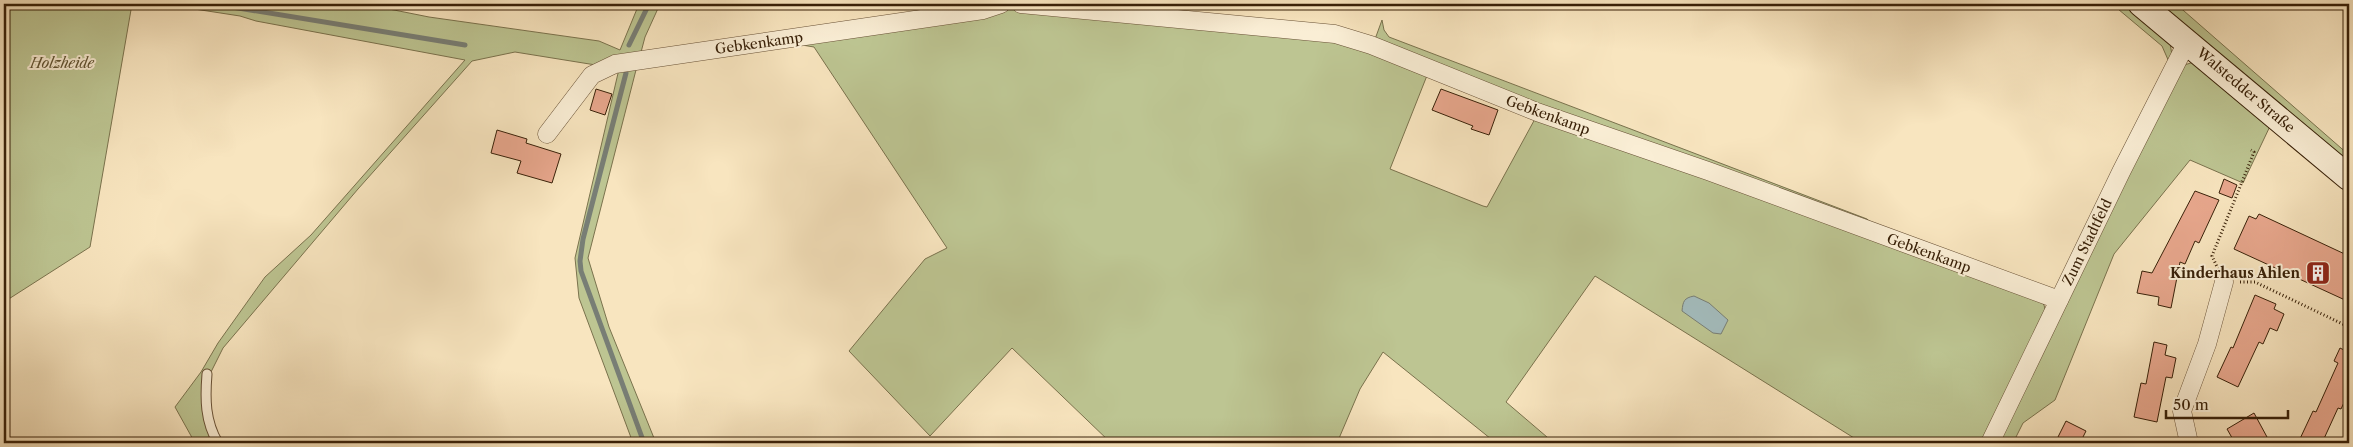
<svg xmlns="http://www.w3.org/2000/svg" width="2353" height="447" font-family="'Libre Caslon Text',serif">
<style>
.green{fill:#bdc592;stroke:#7a724d}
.water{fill:#a3bcbd;stroke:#787e75}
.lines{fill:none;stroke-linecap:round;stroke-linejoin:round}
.stream{stroke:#787e75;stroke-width:5}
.building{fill:#e8a78d;stroke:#382008}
.service-casing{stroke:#685136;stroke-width:11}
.minor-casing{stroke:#685136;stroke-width:19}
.secondary-casing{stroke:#382008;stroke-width:27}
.path{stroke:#382008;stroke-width:3;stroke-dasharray:1 2.5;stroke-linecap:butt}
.service{stroke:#faeed5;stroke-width:9}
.minor{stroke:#faeed5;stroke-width:18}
.secondary{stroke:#faeed5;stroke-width:25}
.labels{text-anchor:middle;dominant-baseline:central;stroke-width:4;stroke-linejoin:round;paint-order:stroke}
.street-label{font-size:14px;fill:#382008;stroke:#faeed5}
.park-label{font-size:14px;font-style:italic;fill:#605231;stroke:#faeed5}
.poi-label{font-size:14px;font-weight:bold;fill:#382008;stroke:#faeed5;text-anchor:end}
</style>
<rect width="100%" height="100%" fill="#f8e5bf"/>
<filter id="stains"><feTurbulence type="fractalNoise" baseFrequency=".004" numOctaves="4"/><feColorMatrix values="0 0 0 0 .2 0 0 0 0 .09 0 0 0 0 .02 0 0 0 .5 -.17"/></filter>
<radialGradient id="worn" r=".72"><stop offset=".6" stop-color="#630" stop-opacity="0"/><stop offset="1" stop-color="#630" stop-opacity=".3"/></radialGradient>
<!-- green -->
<g class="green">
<polygon points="4,4 132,4 90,247 4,302"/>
<polygon points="162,4 364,4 429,17 599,41 620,50 639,4 660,4 645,37 640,56 602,66 515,52 472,61 358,189 223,348 210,374 204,374 215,443 195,443 175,407 201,372 218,343 265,277 311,235 465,60 256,21 240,16"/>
<polygon points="2112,4 2129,4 2170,43 2172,55 2169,62 2162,46"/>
<polygon points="2153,4 2176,4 2349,155 2349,168"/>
<polygon points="1011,9 1336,38 1428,73 1390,169 1483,206 1487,207 1536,117 2036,297 2044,305 2046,313 1984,443 1862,443 1595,276 1506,402 1554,443 1496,443 1383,352 1360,389 1337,443 1111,443 1012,348 930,436 849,351 925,259 947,248 814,47 796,44"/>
<polygon points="1382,20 1384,30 1389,37 1867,219 1877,228 1503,92 1374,42"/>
<polygon points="2194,62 2272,122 2243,183 2190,160 2114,254 2055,400 2023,423 2013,443 1995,443 2181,66"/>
<polygon points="637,66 588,258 609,327 656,443 633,443 579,298 575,258 619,69"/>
</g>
<!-- water -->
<path class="water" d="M1694,296l15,7 19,17 -7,14 -8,-1 -31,-22c1,-10 2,-13 12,-15z"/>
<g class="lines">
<!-- stream -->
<g class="stream">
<polyline points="214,4 465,45"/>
<polyline points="629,45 649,4"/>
<polyline points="626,73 583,239 580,261 581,271 644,443"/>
</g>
</g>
<!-- building -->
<g class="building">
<polygon points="596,89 612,94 605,115 590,110"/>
<polygon points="1441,89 1498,110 1489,135 1471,129 1473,126 1432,110"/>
<polygon points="497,130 527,139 526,143 561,154 552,183 517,173 521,161 491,153"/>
<polygon points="2224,179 2237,185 2232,198 2219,193"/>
<polygon points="2195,191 2219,200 2199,243 2195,241 2185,264 2180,262 2171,308 2158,305 2159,297 2137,293 2142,271 2152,273"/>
<polygon points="2259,214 2349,256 2349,291 2345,300 2234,249 2249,216 2256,219"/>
<polygon points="2255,295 2276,304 2274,309 2284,314 2277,331 2270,328 2263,344 2259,342 2238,387 2217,377 2231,347 2233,348"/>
<polygon points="2349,339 2349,392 2341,409 2338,408 2322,443 2298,443 2313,411 2316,412 2338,363 2334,361 2340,348 2344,350"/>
<polygon points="2154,342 2167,345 2165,355 2176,358 2172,378 2166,377 2157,422 2134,417 2141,383 2146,384"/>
<polygon points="2254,413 2267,437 2256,443 2235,443 2227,429"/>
<polygon points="2066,421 2086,431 2080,443 2055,443"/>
</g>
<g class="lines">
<defs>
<path id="service" d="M207,374c-2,25 -2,47 11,69"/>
<g id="minor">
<polyline points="1021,4 1335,34 1371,45 1537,112 1708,171 2059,300"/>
<polyline points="547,134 592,75 615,64 983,10 1001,4"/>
<polyline points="1990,443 2121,172 2187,42"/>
<polyline points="2189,443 2182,411 2207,344 2224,282"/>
</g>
<polyline id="secondary" points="2141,4 2349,178"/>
</defs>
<!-- service casing -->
<use href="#service" class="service-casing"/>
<!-- minor casing -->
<use href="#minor" class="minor-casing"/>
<!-- secondary casing -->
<use href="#secondary" class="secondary-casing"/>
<!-- path -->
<g class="path">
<polyline points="2218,269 2212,256 2254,152 2251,150"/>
<polyline points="2240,282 2255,282 2349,327"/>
</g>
<!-- service -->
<use href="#service" class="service"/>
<!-- minor -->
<use href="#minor" class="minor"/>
<!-- secondary -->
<use href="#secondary" class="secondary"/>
</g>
<!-- icons -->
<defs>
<symbol id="building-square" viewBox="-11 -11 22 22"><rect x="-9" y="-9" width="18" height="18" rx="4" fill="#8f2418" stroke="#faeed5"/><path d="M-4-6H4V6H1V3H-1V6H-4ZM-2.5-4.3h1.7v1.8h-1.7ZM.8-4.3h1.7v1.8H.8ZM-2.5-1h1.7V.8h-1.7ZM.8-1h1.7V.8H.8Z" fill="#fff"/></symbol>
</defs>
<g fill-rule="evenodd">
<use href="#building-square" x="2304" y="259" width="28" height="28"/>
</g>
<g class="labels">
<!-- street labels -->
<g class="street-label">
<text transform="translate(759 43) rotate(-8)">Gebkenkamp</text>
<text transform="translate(2246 90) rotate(40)">Walstedder Straße</text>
<text transform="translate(1548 115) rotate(20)">Gebkenkamp</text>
<text transform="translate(2087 242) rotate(-64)">Zum Stadtfeld</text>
<text transform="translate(1929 253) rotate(20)">Gebkenkamp</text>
</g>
<!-- park labels -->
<g class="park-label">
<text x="62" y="63">Holzheide</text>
</g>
<!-- poi labels -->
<g class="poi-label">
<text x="2300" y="273">Kinderhaus Ahlen</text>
</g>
</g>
<!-- margin -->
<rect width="2353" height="447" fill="none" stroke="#f8e5bf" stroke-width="20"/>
<rect x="5" y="5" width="2343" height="437" fill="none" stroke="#382008" stroke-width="2.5"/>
<rect x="10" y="10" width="2333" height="427" fill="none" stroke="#382008"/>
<!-- scale -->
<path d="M2166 410v8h122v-8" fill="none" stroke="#382008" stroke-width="2.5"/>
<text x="2173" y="410" font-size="15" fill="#382008" stroke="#faeed5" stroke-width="4" paint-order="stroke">50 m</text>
<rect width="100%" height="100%" filter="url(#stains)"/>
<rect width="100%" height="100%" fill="url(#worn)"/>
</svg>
